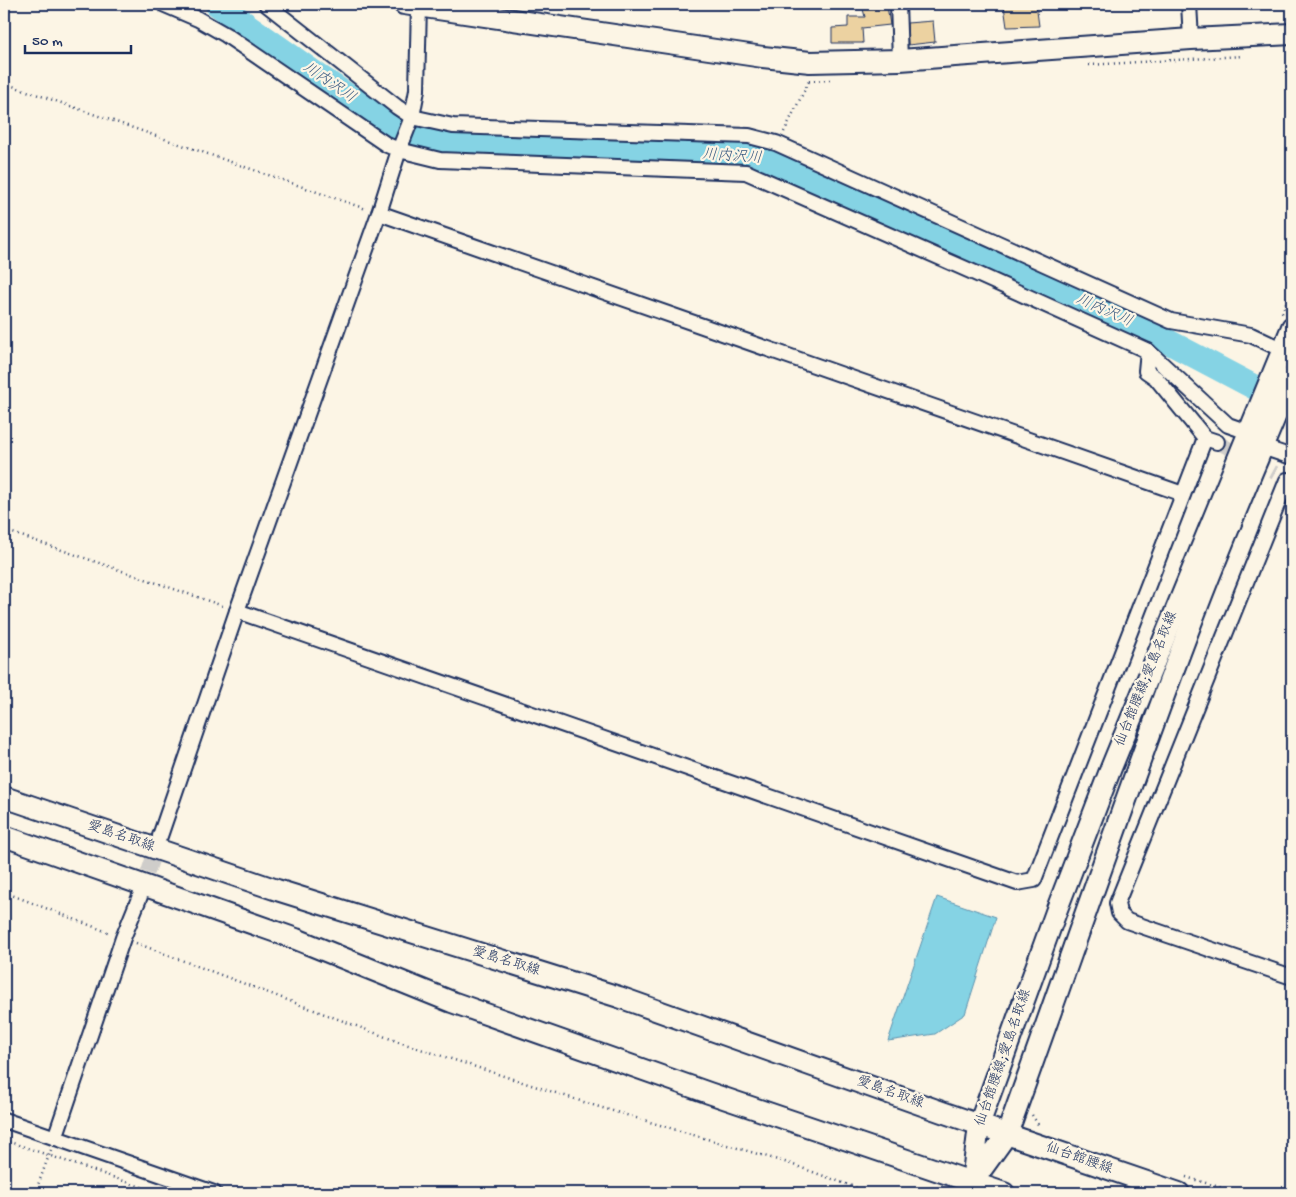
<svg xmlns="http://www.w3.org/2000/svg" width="1296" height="1197" font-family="'Gochi Hand','Klee One',sans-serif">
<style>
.water{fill:#85d3e4;stroke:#5b91ae}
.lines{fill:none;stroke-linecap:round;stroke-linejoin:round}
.river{stroke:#85d3e4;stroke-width:25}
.building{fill:#ecd2a1;stroke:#1b2f5e}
.street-tunnel{stroke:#cfcdca;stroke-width:14;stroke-dasharray:14 7;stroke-linecap:butt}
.street-casing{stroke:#1b2f5e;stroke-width:18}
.secondary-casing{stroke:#1b2f5e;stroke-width:24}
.path{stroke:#1b2f5e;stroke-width:2.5;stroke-dasharray:1 4;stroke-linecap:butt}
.street{stroke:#fcf5e5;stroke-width:14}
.secondary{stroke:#fcf5e5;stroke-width:20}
.labels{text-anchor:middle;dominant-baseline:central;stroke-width:4.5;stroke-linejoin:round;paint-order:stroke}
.street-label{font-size:14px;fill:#1b2f5e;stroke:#fcf5e5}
.water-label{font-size:15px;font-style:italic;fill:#365880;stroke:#fcf5e5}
</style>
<rect width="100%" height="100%" fill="#fcf5e5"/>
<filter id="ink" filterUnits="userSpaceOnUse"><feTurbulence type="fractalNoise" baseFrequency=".02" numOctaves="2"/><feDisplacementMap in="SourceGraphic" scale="10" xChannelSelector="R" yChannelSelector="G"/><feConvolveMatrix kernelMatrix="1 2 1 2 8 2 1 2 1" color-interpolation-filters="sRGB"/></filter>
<g filter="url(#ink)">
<!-- water -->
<polygon class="water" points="937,897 996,917 965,1014 935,1034 888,1041"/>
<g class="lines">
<!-- river -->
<polyline class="river" points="217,4 317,75 366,108 417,140 466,144 576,146 632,150 706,153 766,158 1146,330 1292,407"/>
</g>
<!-- building -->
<g class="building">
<polygon points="1036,4 1039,26 1007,27 1004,6"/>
<polygon points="887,6 890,25 862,28 863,43 832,43 832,28 848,27 848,17 865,17 863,9"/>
<polygon points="933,21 935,42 908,45 907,23"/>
</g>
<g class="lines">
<!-- street-tunnel -->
<g class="street-tunnel">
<polyline points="1217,442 1275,473"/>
<polyline points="141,893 158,842"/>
</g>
<defs>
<g id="street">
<polyline points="163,4 198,19 226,35 387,145 399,150 440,160 746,172 975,273 1148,351 1228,425 1248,432"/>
<polyline points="266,4 397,107 412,117 453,126 749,136 776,143 1171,321 1251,335 1283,350"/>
<polyline points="898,4 900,60"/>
<polyline points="1189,4 1191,39"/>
<polyline points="379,213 1183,494"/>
<polyline points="1148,351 1146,371 1156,378 1205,438 1217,442"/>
<polyline points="1262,447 1292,457"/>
<polyline points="1287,480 1117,903 1119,913 1127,921 1292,977"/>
<polyline points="237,611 1017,883 1034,880 1205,438"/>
<polyline points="160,836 237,611 379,213 399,150 412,117 417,90 419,4"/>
<polyline points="4,1120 214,1193"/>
<polyline points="55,1138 123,938 140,896"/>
</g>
<g id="secondary">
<polyline points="404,4 763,57 810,62 900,60 1191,39 1292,34"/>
<polyline points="4,797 277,890 619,997 942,1112 1179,1193"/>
<polyline points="4,836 296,939 452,1002 709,1093 1004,1193"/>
<path d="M974,1180l33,-46c62,-171 120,-343 185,-513 31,-82 66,-163 100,-244"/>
<polyline points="969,1193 972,1182 979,1125 1057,909 1111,768 1292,327"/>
</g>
</defs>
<!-- street casing -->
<use href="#street" class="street-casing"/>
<!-- secondary casing -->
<use href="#secondary" class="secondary-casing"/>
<!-- path -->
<g class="path">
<polyline points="1089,65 1242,56"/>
<polyline points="809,81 831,80"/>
<polyline points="4,83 366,209"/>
<polyline points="784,132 809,81"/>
<polyline points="1282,313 1292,287"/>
<polyline points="4,530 226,607"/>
<polyline points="4,892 110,933"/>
<polyline points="136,943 399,1042 596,1106 788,1163 871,1193"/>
<polyline points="1032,1115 1039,1126 1038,1127"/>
<polyline points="4,1140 159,1193"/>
<polyline points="1186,1177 1239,1193"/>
<polyline points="932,1188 944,1193"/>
<polyline points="35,1193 51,1150"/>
</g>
<!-- street -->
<use href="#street" class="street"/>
<!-- secondary -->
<use href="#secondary" class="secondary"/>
</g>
</g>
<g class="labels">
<!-- street labels -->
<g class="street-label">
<text transform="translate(1147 679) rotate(-68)">仙台館腰線;愛島名取線</text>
<text transform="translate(121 837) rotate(19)">愛島名取線</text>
<text transform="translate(506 962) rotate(17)">愛島名取線</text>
<text transform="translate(1004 1058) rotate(-71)">仙台館腰線;愛島名取線</text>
<text transform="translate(890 1093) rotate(20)">愛島名取線</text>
<text transform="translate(1079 1159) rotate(19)">仙台館腰線</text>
</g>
<!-- water labels -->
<g class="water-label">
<text transform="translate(329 83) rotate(34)">川内沢川</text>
<text transform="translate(732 157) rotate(4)">川内沢川</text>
<text transform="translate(1104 311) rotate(24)">川内沢川</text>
</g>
</g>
<!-- margin -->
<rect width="1296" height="1197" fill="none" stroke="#fcf5e5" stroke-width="20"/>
<rect x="10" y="10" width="1276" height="1177" fill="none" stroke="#1b2f5e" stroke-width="2" filter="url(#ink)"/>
<!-- scale -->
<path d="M25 45v8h106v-8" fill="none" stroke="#1b2f5e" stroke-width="2.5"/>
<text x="32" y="45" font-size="15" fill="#1b2f5e" stroke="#fcf5e5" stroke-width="4" paint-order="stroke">50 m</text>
</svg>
